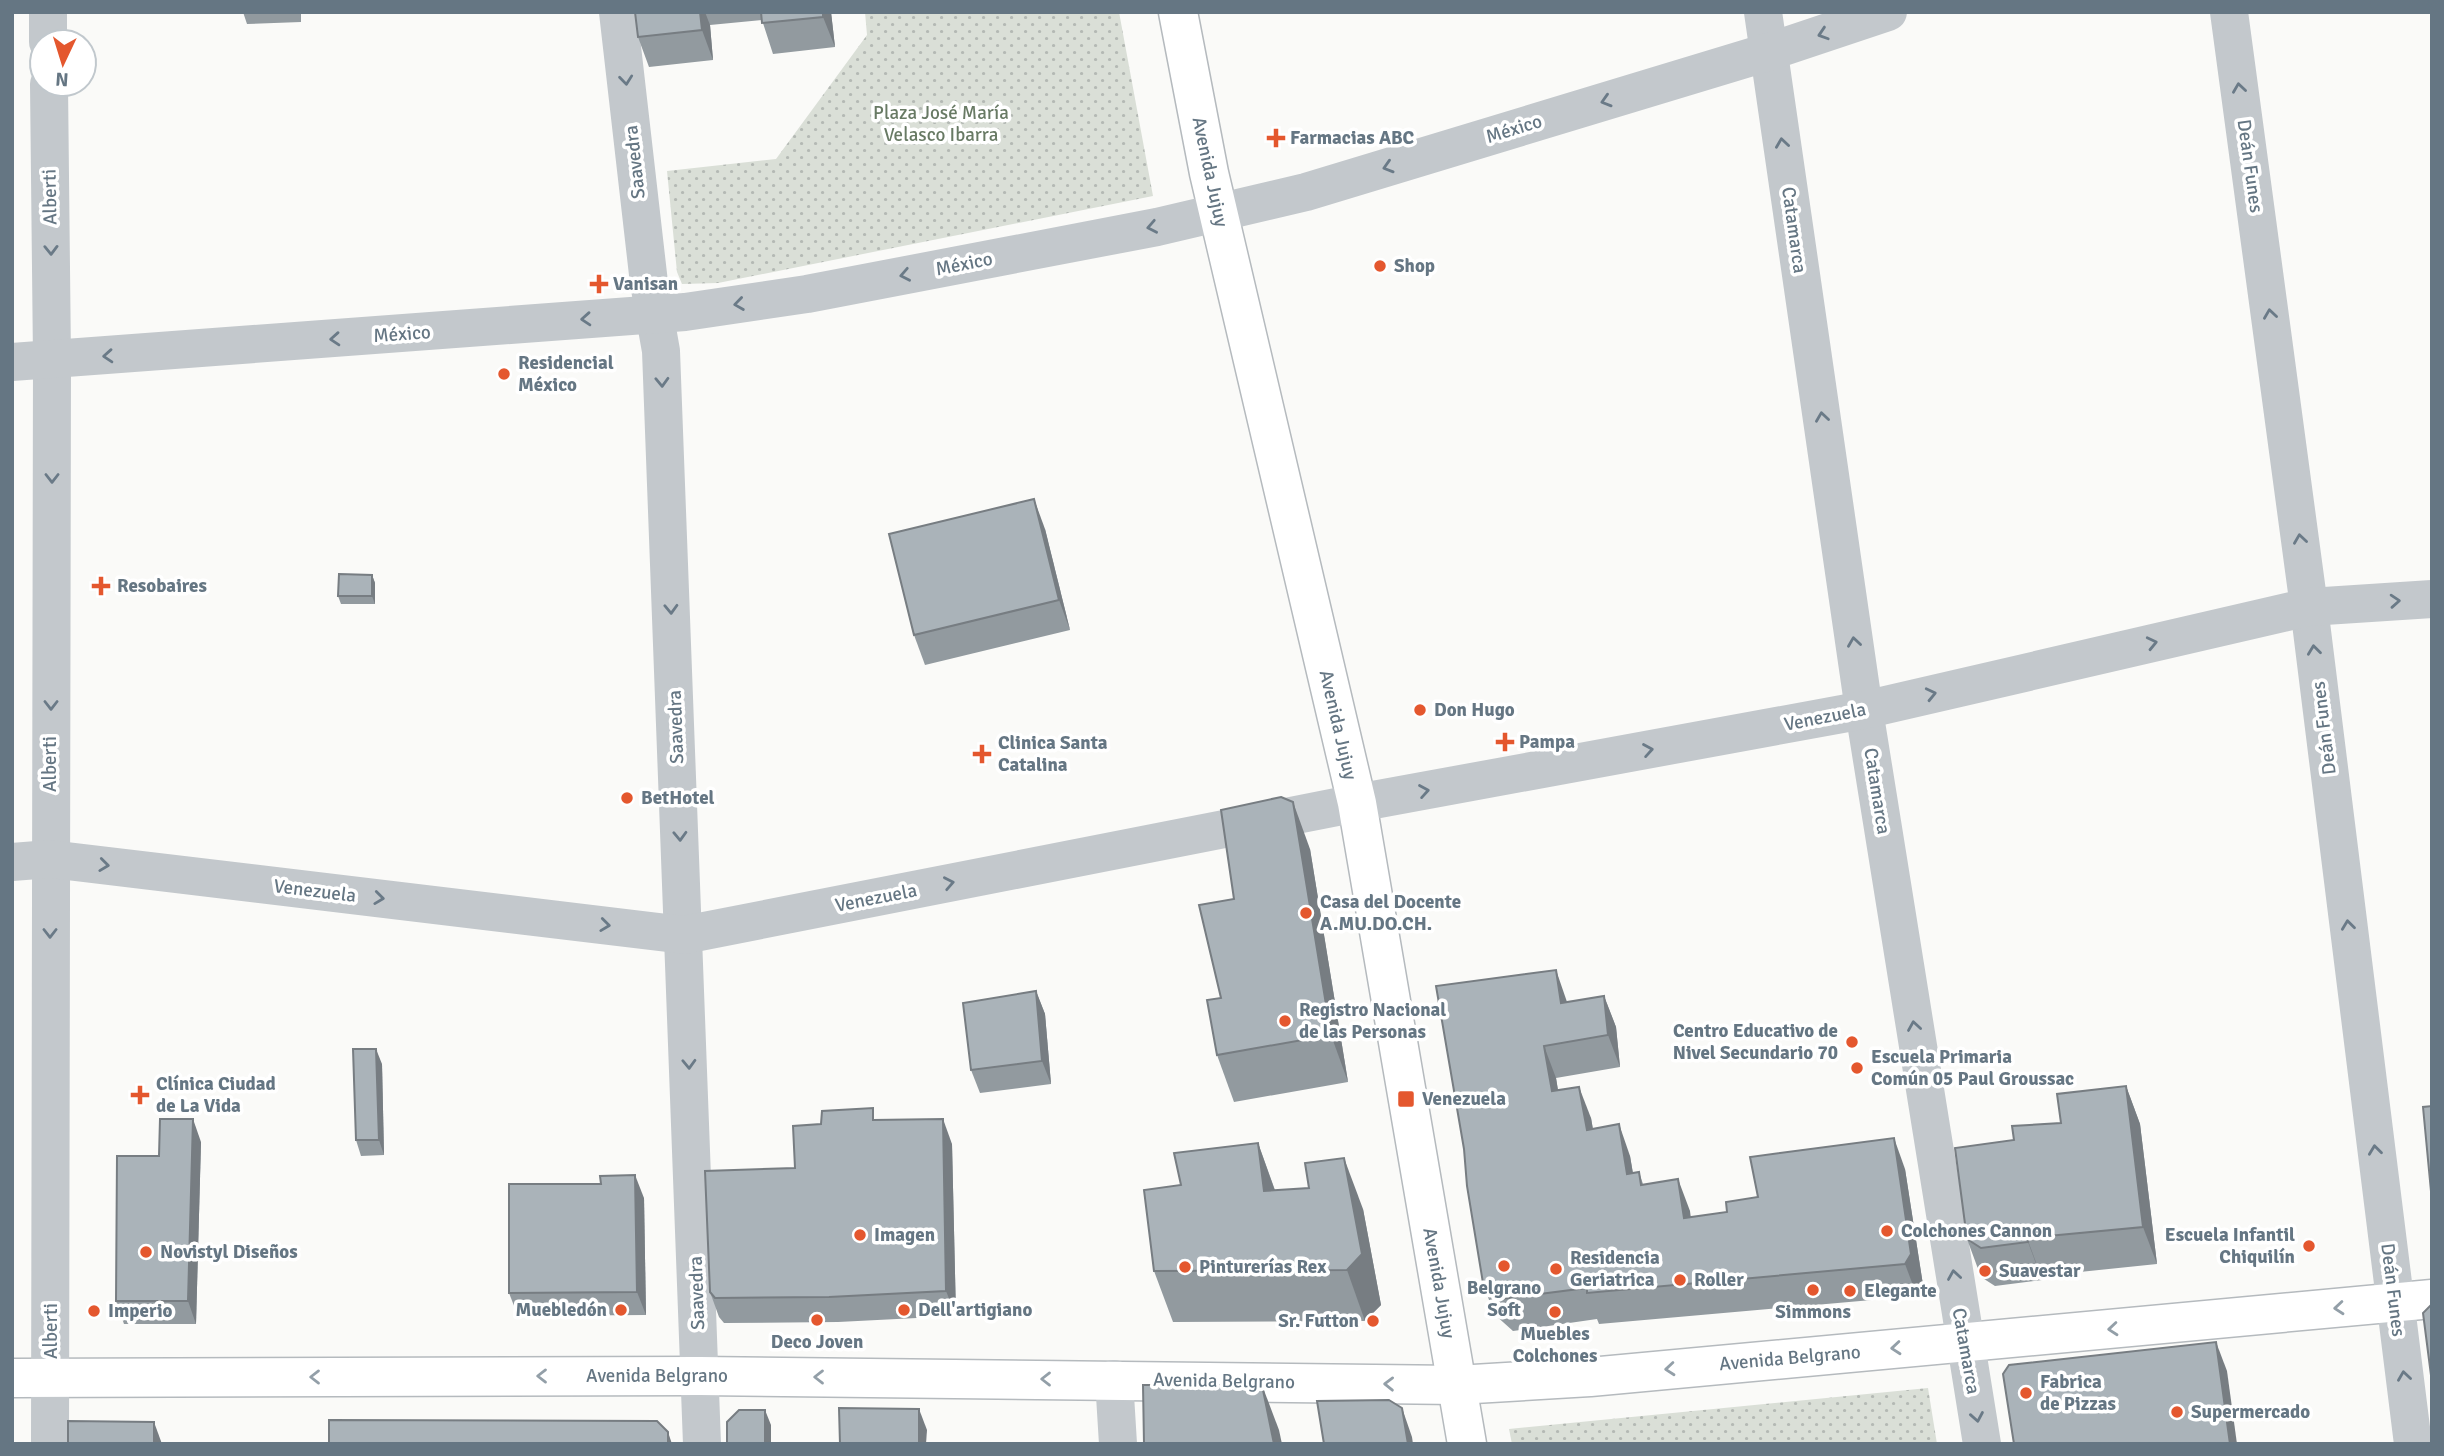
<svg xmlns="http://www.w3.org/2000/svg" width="2444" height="1456" font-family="Signika,sans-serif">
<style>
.park{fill:url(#park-dots)}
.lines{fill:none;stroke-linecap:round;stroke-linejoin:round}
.major-casing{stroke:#b5babe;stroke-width:41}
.minor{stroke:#c3c8cc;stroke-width:38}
.major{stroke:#fff;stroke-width:38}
.wall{fill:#929a9f}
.shaded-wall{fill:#777d82}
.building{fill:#aab3b9;stroke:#777d82;stroke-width:2}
.oneway{stroke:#6a7a87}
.oneway2{stroke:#939fa8}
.poi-dot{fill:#e4572e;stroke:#fff;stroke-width:2.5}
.labels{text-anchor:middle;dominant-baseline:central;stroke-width:7;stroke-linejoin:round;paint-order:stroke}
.park-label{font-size:19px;fill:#687a64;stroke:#fff}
.street-label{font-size:19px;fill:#657683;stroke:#fff}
.poi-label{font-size:19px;font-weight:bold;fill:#657683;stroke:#fff;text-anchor:start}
</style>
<defs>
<pattern id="park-dots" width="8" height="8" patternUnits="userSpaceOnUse" patternTransform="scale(1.75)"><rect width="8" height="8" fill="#dadfd7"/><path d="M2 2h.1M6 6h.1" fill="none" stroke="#b4b9b4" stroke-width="1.8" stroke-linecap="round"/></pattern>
</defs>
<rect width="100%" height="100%" fill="#fafaf8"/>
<!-- park -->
<g class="park">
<polygon points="865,12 1119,12 1153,196 718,283 682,284 677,272 667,171 776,159 867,35"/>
<polygon points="1928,1388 1937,1444 1512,1444 1509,1429"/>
</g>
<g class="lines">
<defs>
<g id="major">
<polyline points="1178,12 1209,173 1357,803 1467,1444"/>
<polyline points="12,1378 700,1376 1457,1385 1590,1377 2432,1299"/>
</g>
</defs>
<!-- major casing -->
<use href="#major" class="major-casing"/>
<!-- minor -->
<g class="minor">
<polyline points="48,12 48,42"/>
<polyline points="618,12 649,283 661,351 702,1444"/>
<polyline points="1763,12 1864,710 1982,1444"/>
<polyline points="2229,12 2309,607 2413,1444"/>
<polyline points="49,84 52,360 50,1444"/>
<polyline points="12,362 685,312 807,294 1157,227 1306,192 1768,52 1888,12"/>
<polyline points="12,862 50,859 684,935 1357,803 1864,710 2309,607 2432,599"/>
<polyline points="1114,1379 1118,1444"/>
</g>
<!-- major -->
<use href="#major" class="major"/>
</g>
<!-- wall -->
<g class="wall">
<polygon points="243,12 301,12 301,22 247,24"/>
<polygon points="635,12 831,12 835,47 773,54 762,20 710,25 713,60 649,67 638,37"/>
<polygon points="1045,529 1070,630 925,665 914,635"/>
<polygon points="372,575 375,583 375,604 341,604 338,596"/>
<polygon points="1310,849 1348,1082 1234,1102 1217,1055 1221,998 1234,899"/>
<polygon points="1036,991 1045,1014 1051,1084 980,1093 971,1070"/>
<polygon points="1604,996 1616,1027 1620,1067 1556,1078 1558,1090 1591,1118 1593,1129 1630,1156 1633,1173 1639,1172 1643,1184 1690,1211 1690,1217 1727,1212 1758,1197 1905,1169 1923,1285 1917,1296 1599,1324 1597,1319 1513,1331 1494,1314 1483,1283 1464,1149 1567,1002"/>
<polygon points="382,1064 384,1155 361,1156 356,1140"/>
<polygon points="2126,1086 2140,1124 2157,1264 2041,1276 2042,1280 1995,1286 1981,1277 1967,1239 2014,1140 2061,1123"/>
<polygon points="877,1120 952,1144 956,1316 838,1322 724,1323 719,1317 710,1292 795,1168 821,1124"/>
<polygon points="201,1142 196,1324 124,1324 116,1301 159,1156"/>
<polygon points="1258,1143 1275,1190 1363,1209 1381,1305 1365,1321 1173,1322 1154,1271"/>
<polygon points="644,1198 646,1315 518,1316 509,1293"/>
</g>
<!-- shaded-wall -->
<g class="shaded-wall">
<polygon points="700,12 705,12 710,25 713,60 702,30"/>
<polygon points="823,12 831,12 835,47 823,17"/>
<polygon points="1034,499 1045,529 1070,630 1059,600"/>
<polygon points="372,575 375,583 375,604 372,596"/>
<polygon points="1293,802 1310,849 1348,1082 1331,1035"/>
<polygon points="1556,970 1567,1002 1561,1003"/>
<polygon points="1036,991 1045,1014 1051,1084 1042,1061"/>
<polygon points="1604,996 1616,1027 1620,1067 1608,1035"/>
<polygon points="1544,1046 1556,1078 1563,1122 1552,1091"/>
<polygon points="376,1049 382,1064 384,1155 379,1140"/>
<polygon points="2126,1086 2140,1124 2157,1264 2143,1227"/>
<polygon points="1579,1087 1591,1118 1598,1161 1587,1130"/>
<polygon points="193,1119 201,1142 196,1324 188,1301"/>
<polygon points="943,1119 952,1144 956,1316 946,1291"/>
<polygon points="1619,1124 1630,1156 1638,1205 1627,1174"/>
<polygon points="1894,1138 1905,1169 1923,1285 1917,1296 1905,1264"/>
<polygon points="1258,1143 1276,1194 1264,1191"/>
<polygon points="1344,1158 1363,1209 1381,1305 1365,1321 1347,1270"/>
<polygon points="635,1175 644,1198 646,1315 637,1292"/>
<polygon points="1678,1179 1690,1211 1695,1249 1684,1218"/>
<polygon points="2027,1238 2041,1276 2042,1280 2028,1242"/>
<polygon points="2216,1342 2227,1371 2237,1444 2230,1444"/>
<polygon points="1262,1385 1279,1430 1282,1444 1274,1444"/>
<polygon points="1402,1408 1412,1437 1413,1444 1408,1444"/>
<polygon points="919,1409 927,1430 926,1444 919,1444"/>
<polygon points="765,1410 771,1425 771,1444 765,1444"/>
<polygon points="154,1422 162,1444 154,1444"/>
<polygon points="668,1432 672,1444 668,1444"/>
</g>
<!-- building -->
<g class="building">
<polygon points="635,12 700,12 702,30 638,37"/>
<polygon points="761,12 823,12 823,17 762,23"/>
<polygon points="1034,499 1059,600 914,635 889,534"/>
<polygon points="339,574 372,575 372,596 338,596"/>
<polygon points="1281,797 1293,802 1331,1035 1217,1055 1207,1000 1221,998 1199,905 1234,899 1221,810"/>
<polygon points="1556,970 1561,1003 1604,996 1608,1035 1544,1046 1552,1091 1579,1087 1587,1130 1619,1124 1627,1174 1639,1172 1641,1185 1678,1179 1684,1218 1727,1212 1726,1202 1758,1197 1750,1157 1894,1138 1911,1254 1905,1264 1587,1293 1587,1288 1501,1299 1483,1283 1467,1186 1464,1149 1436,986"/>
<polygon points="1036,991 1042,1061 971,1070 963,1003"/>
<polygon points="353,1049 376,1049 379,1140 356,1140"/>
<polygon points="2126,1086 2143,1227 2027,1238 2028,1242 1981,1248 1967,1239 1955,1148 2014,1140 2012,1126 2061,1123 2057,1094"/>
<polygon points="2432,1106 2432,1202 2423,1107"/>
<polygon points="873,1108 873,1120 943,1119 946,1291 829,1297 715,1298 710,1292 705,1171 795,1168 793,1126 821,1124 822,1111"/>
<polygon points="160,1119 193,1119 188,1301 116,1301 117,1156 159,1156"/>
<polygon points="1258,1143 1264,1191 1309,1188 1305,1163 1344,1158 1362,1254 1347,1270 1154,1271 1144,1190 1181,1185 1174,1153"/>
<polygon points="635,1175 637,1292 509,1293 509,1184 601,1184 600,1176"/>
<polygon points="2431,1305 2432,1305 2432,1383 2423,1313"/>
<polygon points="2216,1342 2230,1444 2014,1444 2003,1374 2009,1365"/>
<polygon points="1143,1385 1262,1385 1274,1444 1144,1444"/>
<polygon points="1389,1400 1402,1408 1408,1444 1324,1444 1317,1401"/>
<polygon points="839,1408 919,1409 919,1444 840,1444"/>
<polygon points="739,1410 765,1410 765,1444 727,1444 727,1422"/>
<polygon points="329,1420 657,1421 668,1432 668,1444 329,1444"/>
<polygon points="68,1421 154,1422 154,1444 68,1444"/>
</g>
<!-- one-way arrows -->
<defs><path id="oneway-chevron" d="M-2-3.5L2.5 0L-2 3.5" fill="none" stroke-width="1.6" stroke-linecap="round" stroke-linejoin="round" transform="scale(1.75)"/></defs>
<g class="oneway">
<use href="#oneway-chevron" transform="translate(1823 34) rotate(162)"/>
<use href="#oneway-chevron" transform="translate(626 80) rotate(84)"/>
<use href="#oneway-chevron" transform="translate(2239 88) rotate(-98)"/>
<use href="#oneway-chevron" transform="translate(1606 101) rotate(163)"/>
<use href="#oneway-chevron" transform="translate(1782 143) rotate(-98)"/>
<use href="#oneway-chevron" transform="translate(1388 167) rotate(163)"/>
<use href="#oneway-chevron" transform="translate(1152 227) rotate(169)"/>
<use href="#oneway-chevron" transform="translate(51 250) rotate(89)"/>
<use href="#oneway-chevron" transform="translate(905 275) rotate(169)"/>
<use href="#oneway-chevron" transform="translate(739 304) rotate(172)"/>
<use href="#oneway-chevron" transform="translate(2270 314) rotate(-98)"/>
<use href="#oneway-chevron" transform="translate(586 319) rotate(176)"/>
<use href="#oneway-chevron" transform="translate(335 339) rotate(176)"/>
<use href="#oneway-chevron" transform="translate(108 356) rotate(176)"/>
<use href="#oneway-chevron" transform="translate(662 382) rotate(88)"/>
<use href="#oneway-chevron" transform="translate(1822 417) rotate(-98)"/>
<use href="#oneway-chevron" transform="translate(52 478) rotate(90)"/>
<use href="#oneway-chevron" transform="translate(2300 539) rotate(-98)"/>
<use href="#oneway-chevron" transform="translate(2395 601) rotate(-4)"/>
<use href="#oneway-chevron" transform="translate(671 609) rotate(88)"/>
<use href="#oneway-chevron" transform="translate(1854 642) rotate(-98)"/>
<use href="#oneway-chevron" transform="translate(2152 643) rotate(-13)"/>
<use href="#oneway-chevron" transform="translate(2314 650) rotate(-97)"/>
<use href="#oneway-chevron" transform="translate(1931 694) rotate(-13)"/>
<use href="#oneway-chevron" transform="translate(51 705) rotate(90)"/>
<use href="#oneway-chevron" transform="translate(1648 750) rotate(-10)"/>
<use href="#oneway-chevron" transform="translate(1424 791) rotate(-10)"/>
<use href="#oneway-chevron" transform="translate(680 836) rotate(88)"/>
<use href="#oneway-chevron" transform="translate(104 865) rotate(7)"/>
<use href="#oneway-chevron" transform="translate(949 883) rotate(-11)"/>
<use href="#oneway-chevron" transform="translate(379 898) rotate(7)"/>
<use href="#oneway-chevron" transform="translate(605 925) rotate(7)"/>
<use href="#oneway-chevron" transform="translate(2348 925) rotate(-97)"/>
<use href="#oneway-chevron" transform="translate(50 933) rotate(90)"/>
<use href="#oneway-chevron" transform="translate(1914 1026) rotate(-99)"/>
<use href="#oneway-chevron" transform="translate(689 1064) rotate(88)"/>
<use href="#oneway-chevron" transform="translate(2375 1150) rotate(-97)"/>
<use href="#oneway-chevron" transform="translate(1954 1275) rotate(-99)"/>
<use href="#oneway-chevron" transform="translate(2404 1376) rotate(-98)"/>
<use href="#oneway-chevron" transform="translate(1977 1417) rotate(80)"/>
</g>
<g class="oneway2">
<use href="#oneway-chevron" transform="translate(2339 1308) rotate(175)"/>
<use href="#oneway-chevron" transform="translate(2113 1329) rotate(175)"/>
<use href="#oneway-chevron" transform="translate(1896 1348) rotate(175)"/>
<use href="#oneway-chevron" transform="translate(1670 1369) rotate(175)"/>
<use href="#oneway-chevron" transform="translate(542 1376) rotate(180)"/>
<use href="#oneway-chevron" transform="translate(315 1377) rotate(180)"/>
<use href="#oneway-chevron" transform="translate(819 1377) rotate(-180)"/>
<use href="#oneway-chevron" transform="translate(1046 1379) rotate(-180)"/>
<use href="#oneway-chevron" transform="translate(1389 1384) rotate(-179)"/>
</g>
<!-- markers -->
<g class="poi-dot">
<path d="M1272.5 127.5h7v7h7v7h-7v7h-7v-7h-7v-7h7z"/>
<circle cx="1380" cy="266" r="7"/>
<path d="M595.5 273.5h7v7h7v7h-7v7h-7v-7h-7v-7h7z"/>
<circle cx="504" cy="374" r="7"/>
<path d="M97.5 575.5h7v7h7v7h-7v7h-7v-7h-7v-7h7z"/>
<circle cx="1420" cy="710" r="7"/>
<path d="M1501.5 731.5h7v7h7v7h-7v7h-7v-7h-7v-7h7z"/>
<path d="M978.5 743.5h7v7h7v7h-7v7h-7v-7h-7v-7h7z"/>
<circle cx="627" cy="798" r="7"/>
<circle cx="1306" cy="913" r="7"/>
<circle cx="1285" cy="1021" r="7"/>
<circle cx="1852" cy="1042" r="7"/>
<circle cx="1857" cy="1068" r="7"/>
<path d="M136.5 1084.5h7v7h7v7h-7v7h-7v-7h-7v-7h7z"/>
<rect x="1397" y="1090" width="18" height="18" rx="3.5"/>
<circle cx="1887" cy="1231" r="7"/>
<circle cx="860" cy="1235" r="7"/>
<circle cx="2309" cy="1246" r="7"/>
<circle cx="146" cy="1252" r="7"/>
<circle cx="1504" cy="1266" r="7"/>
<circle cx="1185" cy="1267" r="7"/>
<circle cx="1556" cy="1269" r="7"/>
<circle cx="1985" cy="1271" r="7"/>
<circle cx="1680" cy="1280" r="7"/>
<circle cx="1813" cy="1290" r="7"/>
<circle cx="1850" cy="1291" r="7"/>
<circle cx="621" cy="1310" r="7"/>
<circle cx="904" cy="1310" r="7"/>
<circle cx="94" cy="1311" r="7"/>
<circle cx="1555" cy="1312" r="7"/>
<circle cx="817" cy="1320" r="7"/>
<circle cx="1373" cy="1321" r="7"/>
<circle cx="2026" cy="1393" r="7"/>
<circle cx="2177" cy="1412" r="7"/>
</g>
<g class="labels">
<!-- park labels -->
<g class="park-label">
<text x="941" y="113">Plaza José María<tspan x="941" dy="22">Velasco Ibarra</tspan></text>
</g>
<!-- street labels -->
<g class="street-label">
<text transform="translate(1514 129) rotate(-17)">México</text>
<text transform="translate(635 162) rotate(-96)">Saavedra</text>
<text transform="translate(2250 166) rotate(82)">Deán Funes</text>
<text transform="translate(1210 172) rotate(78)">Avenida Jujuy</text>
<text transform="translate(50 197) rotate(-91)">Alberti</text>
<text transform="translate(1794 230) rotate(82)">Catamarca</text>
<text transform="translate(964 264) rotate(-11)">México</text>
<text transform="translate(402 334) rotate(-4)">México</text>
<text transform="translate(1825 717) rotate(-11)">Venezuela</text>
<text transform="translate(1338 725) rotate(77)">Avenida Jujuy</text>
<text transform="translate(676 727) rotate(-92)">Saavedra</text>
<text transform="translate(2324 728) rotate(-97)">Deán Funes</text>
<text transform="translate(50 764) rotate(-90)">Alberti</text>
<text transform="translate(1877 791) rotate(81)">Catamarca</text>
<text transform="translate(315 891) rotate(7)">Venezuela</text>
<text transform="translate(876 898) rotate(-11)">Venezuela</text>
<text transform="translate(1439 1283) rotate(80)">Avenida Jujuy</text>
<text transform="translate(2393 1290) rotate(83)">Deán Funes</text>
<text transform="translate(697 1293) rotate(-92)">Saavedra</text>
<text transform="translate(51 1331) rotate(-90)">Alberti</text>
<text transform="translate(1966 1351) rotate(80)">Catamarca</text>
<text transform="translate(1790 1358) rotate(-5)">Avenida Belgrano</text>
<text x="657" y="1376">Avenida Belgrano</text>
<text transform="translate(1224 1381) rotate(1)">Avenida Belgrano</text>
</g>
<!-- poi labels -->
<g class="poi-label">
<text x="1290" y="138">Farmacias ABC</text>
<text x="1394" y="266">Shop</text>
<text x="613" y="284">Vanisan</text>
<text x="518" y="363">Residencial<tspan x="518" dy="22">México</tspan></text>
<text x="117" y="586">Resobaires</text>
<text x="1434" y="710">Don Hugo</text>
<text x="1519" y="742">Pampa</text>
<text x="998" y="743">Clinica Santa<tspan x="998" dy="22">Catalina</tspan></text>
<text x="641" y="798">BetHotel</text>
<text x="1320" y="902">Casa del Docente<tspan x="1320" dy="22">A.MU.DO.CH.</tspan></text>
<text x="1299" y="1010">Registro Nacional<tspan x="1299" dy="22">de las Personas</tspan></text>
<text x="1838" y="1031" text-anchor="end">Centro Educativo de<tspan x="1838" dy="22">Nivel Secundario 70</tspan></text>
<text x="1871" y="1057">Escuela Primaria<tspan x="1871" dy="22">Común 05 Paul Groussac</tspan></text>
<text x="156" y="1084">Clínica Ciudad<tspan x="156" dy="22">de La Vida</tspan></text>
<text x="1422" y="1099">Venezuela</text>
<text x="1901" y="1231">Colchones Cannon</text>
<text x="874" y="1235">Imagen</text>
<text x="2295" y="1235" text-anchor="end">Escuela Infantil<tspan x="2295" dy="22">Chiquilín</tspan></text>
<text x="160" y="1252">Novistyl Diseños</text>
<text x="1570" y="1258">Residencia<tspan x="1570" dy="22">Geriatrica</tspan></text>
<text x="1199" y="1267">Pinturerías Rex</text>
<text x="1999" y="1271">Suavestar</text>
<text x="1694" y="1280">Roller</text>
<text x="1504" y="1288" text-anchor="middle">Belgrano<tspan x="1504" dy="22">Soft</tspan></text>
<text x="1864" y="1291">Elegante</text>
<text x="607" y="1310" text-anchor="end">Muebledón</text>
<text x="918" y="1310">Dell'artigiano</text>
<text x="108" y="1311">Imperio</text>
<text x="1813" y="1312" text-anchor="middle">Simmons</text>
<text x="1359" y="1321" text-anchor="end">Sr. Futton</text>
<text x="1555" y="1334" text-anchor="middle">Muebles<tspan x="1555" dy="22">Colchones</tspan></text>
<text x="817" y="1342" text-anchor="middle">Deco Joven</text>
<text x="2040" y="1382">Fabrica<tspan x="2040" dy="22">de Pizzas</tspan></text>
<text x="2191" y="1412">Supermercado</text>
</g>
</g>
<!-- border -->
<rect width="2444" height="1456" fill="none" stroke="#657683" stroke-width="28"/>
<!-- north arrow -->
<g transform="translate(63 63) rotate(184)"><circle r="33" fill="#ffffff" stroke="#c1c8cd" stroke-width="2"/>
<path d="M0-5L12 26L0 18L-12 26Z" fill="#e4572e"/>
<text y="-10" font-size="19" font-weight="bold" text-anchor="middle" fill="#657683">N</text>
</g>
</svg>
